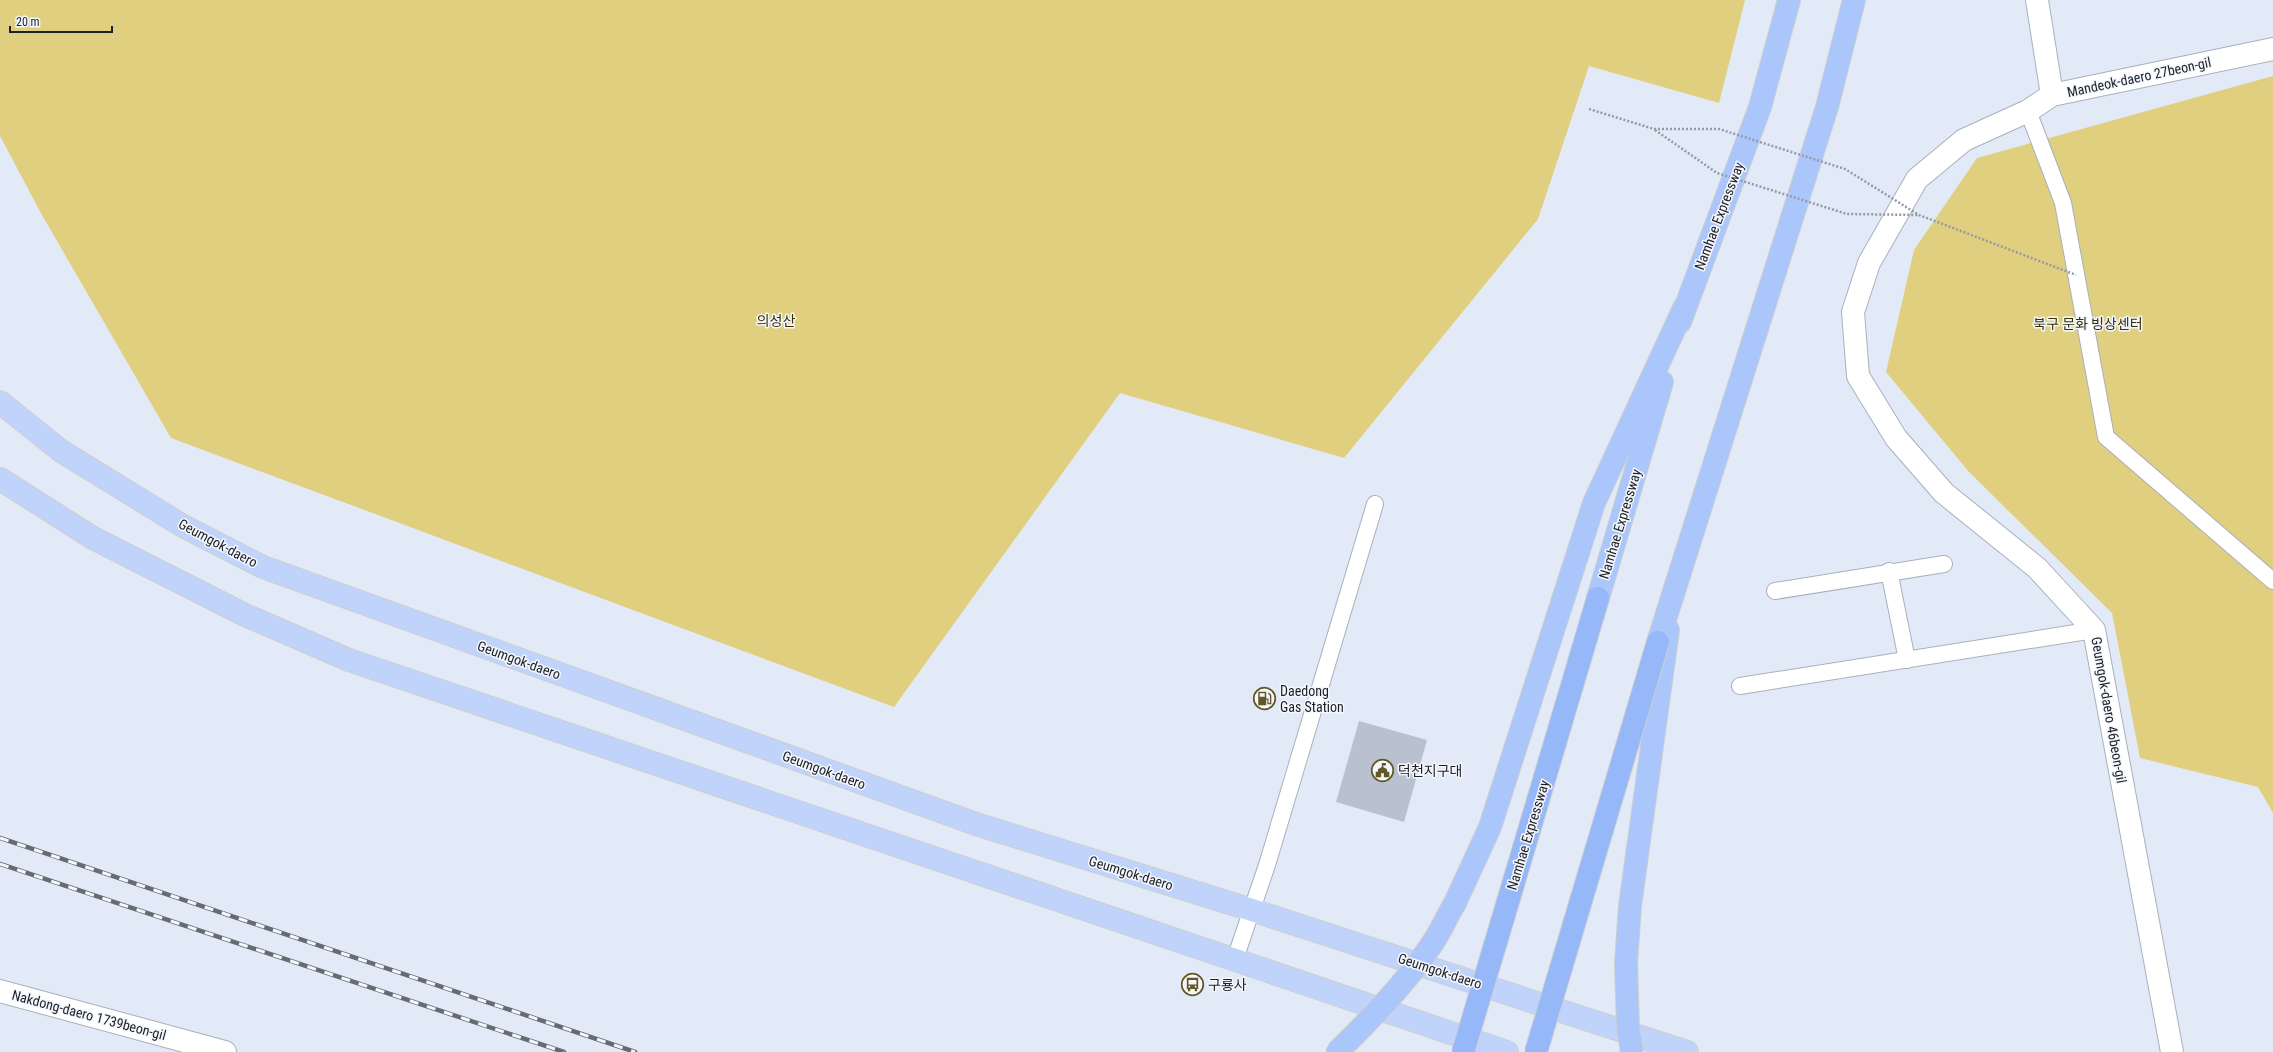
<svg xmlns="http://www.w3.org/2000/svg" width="2273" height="1052" font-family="'Roboto Condensed','Noto Sans KR',sans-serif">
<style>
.green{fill:#e0cf7f}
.building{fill:#bac1ce}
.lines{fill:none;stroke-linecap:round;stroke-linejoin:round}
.service-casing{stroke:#a9b0bd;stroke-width:18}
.minor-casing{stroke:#a9b0bd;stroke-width:24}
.tertiary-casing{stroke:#a9b0bd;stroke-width:24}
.primary-casing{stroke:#cdcecf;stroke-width:24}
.trunk-casing{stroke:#cdcecf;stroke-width:24}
.motorway-casing{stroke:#cdcecf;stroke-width:24}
.service{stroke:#fff;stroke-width:16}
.minor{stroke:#fff;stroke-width:22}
.tertiary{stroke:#fff;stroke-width:22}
.primary{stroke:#c0d4fb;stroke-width:22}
.trunk{stroke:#abc6fa;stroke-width:22}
.motorway{stroke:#96b8f9;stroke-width:22}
.rail-casing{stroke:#666b73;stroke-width:4.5}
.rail{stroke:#f4f7fd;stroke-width:3;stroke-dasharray:9;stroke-linecap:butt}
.trunk-bridge-casing{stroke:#cdcecf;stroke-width:24;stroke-linecap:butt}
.motorway-bridge-casing{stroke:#cdcecf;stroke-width:24;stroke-linecap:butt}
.path-bridge{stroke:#949aa5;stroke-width:2.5;stroke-dasharray:2 2;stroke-linecap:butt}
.trunk-bridge{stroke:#abc6fa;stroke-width:22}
.motorway-bridge{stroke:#96b8f9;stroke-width:22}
.labels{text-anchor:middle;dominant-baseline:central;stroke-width:3;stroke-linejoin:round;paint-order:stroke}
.street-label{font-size:14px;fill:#1d2025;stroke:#f4f7fd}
.park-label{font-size:14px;fill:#372f06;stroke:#f4f7fd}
.poi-label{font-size:14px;fill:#1d2025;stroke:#f4f7fd;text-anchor:start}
</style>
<rect width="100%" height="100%" fill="#e2eaf8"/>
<!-- green -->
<g class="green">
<polygon points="0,0 1745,0 1719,103 1589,66 1538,219 1344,458 1120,393 894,707 171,438 42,215 0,136"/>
<polygon points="2273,76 2273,813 2258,787 2140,758 2112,613 1969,472 1886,372 1914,250 1977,158"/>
</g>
<!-- building -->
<polygon class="building" points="1359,721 1427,740 1404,822 1336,802"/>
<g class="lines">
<defs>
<g id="service">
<polyline points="2028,111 2063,203 2106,437 2273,581"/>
<polyline points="1889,571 1907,660"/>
<polyline points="1775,591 1944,564"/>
<polyline points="1740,686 2094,630"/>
<polyline points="1235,959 1267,865 1375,504"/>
</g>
<g id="minor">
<polyline points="2037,0 2052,95"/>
<polyline points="2172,1052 2094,630 2037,568 1944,493 1896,438 1858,376 1853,312 1869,263 1917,179 1964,140 2028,111 2052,95 2273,49"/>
</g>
<polyline id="tertiary" points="0,991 225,1052"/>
<g id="primary">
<polyline points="0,402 61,451 183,526 263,567 976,824 1252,910 1687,1052"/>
<polyline points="0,479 93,538 245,615 349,660 1507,1052"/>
</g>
<g id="trunk">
<polyline points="1680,322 1760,107 1789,0"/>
<polyline points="1598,598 1662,382"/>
<polyline points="1658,642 1827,107 1854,0"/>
<polyline points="1455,903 1490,827 1594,503 1684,308"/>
<polyline points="1626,963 1630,906 1668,630"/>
</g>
<polyline id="motorway" points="1504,915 1598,598"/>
</defs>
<!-- service casing -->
<use href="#service" class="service-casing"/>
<!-- minor casing -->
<use href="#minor" class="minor-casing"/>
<!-- tertiary casing -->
<use href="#tertiary" class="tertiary-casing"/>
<!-- primary casing -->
<use href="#primary" class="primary-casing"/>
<!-- trunk casing -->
<use href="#trunk" class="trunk-casing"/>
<!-- motorway casing -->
<use href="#motorway" class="motorway-casing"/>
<!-- service -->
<use href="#service" class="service"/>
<!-- minor -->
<use href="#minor" class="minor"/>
<!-- tertiary -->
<use href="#tertiary" class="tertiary"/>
<!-- primary -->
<use href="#primary" class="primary"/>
<!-- trunk -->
<use href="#trunk" class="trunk"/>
<!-- motorway -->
<use href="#motorway" class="motorway"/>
<defs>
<g id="rail">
<polyline points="0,838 635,1052"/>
<polyline points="0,864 564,1052"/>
</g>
</defs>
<!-- rail casing -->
<use href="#rail" class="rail-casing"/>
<!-- rail -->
<use href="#rail" class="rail"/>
<defs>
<g id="trunk-bridge">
<polyline points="1626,963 1628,1028 1632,1052"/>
<path d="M1337,1052c34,-33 69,-69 95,-108 9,-13 15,-28 23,-41"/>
</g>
<g id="motorway-bridge">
<polyline points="1463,1052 1504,915"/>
<polyline points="1536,1052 1658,642"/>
</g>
</defs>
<!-- trunk-bridge casing -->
<use href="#trunk-bridge" class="trunk-bridge-casing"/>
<!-- motorway-bridge casing -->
<use href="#motorway-bridge" class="motorway-bridge-casing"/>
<!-- path-bridge -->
<g class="path-bridge">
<polyline points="1589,109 1654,129 1719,129 1845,169 1919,215 2076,275"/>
<polyline points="1655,130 1717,173 1847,214 1918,215"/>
</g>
<!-- trunk-bridge -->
<use href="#trunk-bridge" class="trunk-bridge"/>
<!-- motorway-bridge -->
<use href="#motorway-bridge" class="motorway-bridge"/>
</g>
<!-- icons -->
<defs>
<symbol id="fuel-ring" viewBox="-11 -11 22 22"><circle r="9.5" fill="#f4f7fd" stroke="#635825" stroke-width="1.5"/><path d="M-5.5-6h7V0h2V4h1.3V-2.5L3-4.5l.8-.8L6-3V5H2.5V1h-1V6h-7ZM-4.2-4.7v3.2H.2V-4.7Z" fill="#635825"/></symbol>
<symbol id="civic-ring" viewBox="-11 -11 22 22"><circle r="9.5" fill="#f4f7fd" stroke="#635825" stroke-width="1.5"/><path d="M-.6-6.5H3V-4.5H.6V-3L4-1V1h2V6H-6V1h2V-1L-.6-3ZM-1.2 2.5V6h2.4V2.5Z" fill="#635825"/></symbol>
<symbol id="bus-ring" viewBox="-11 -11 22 22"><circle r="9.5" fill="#f4f7fd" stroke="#635825" stroke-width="1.5"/><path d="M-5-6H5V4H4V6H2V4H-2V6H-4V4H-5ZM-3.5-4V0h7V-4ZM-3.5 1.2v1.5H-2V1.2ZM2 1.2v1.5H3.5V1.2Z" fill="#635825"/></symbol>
</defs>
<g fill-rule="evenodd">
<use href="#fuel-ring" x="1252" y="686" width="25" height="25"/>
<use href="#civic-ring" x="1370" y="758" width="25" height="25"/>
<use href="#bus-ring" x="1180" y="972" width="25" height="25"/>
</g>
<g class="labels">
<!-- street labels -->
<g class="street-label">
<text transform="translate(2139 77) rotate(-12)">Mandeok-daero 27beon-gil</text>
<text transform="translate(1719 216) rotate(-69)">Namhae Expressway</text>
<text transform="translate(1620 524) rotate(-73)">Namhae Expressway</text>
<text transform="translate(218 543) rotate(28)">Geumgok-daero</text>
<text transform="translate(519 660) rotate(20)">Geumgok-daero</text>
<text transform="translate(2109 710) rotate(80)">Geumgok-daero 46beon-gil</text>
<text transform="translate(824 770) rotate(20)">Geumgok-daero</text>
<text transform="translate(1528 835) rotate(-73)">Namhae Expressway</text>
<text transform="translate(1131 873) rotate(17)">Geumgok-daero</text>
<text transform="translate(1440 971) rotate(18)">Geumgok-daero</text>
<text transform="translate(89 1015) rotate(15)">Nakdong-daero 1739beon-gil</text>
</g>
<!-- park labels -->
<g class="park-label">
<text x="776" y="321">의성산</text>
<text x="2088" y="324">북구 문화 빙상센터</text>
</g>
<!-- poi labels -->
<g class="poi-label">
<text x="1280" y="691">Daedong<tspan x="1280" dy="16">Gas Station</tspan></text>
<text x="1398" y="771">덕천지구대</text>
<text x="1208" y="985">구룡사</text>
</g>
</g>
<!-- scale -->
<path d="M10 26v6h102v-6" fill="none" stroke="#1d2025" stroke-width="2"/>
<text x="16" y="26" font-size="12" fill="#1d2025" stroke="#f4f7fd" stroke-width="3" paint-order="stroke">20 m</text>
</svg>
